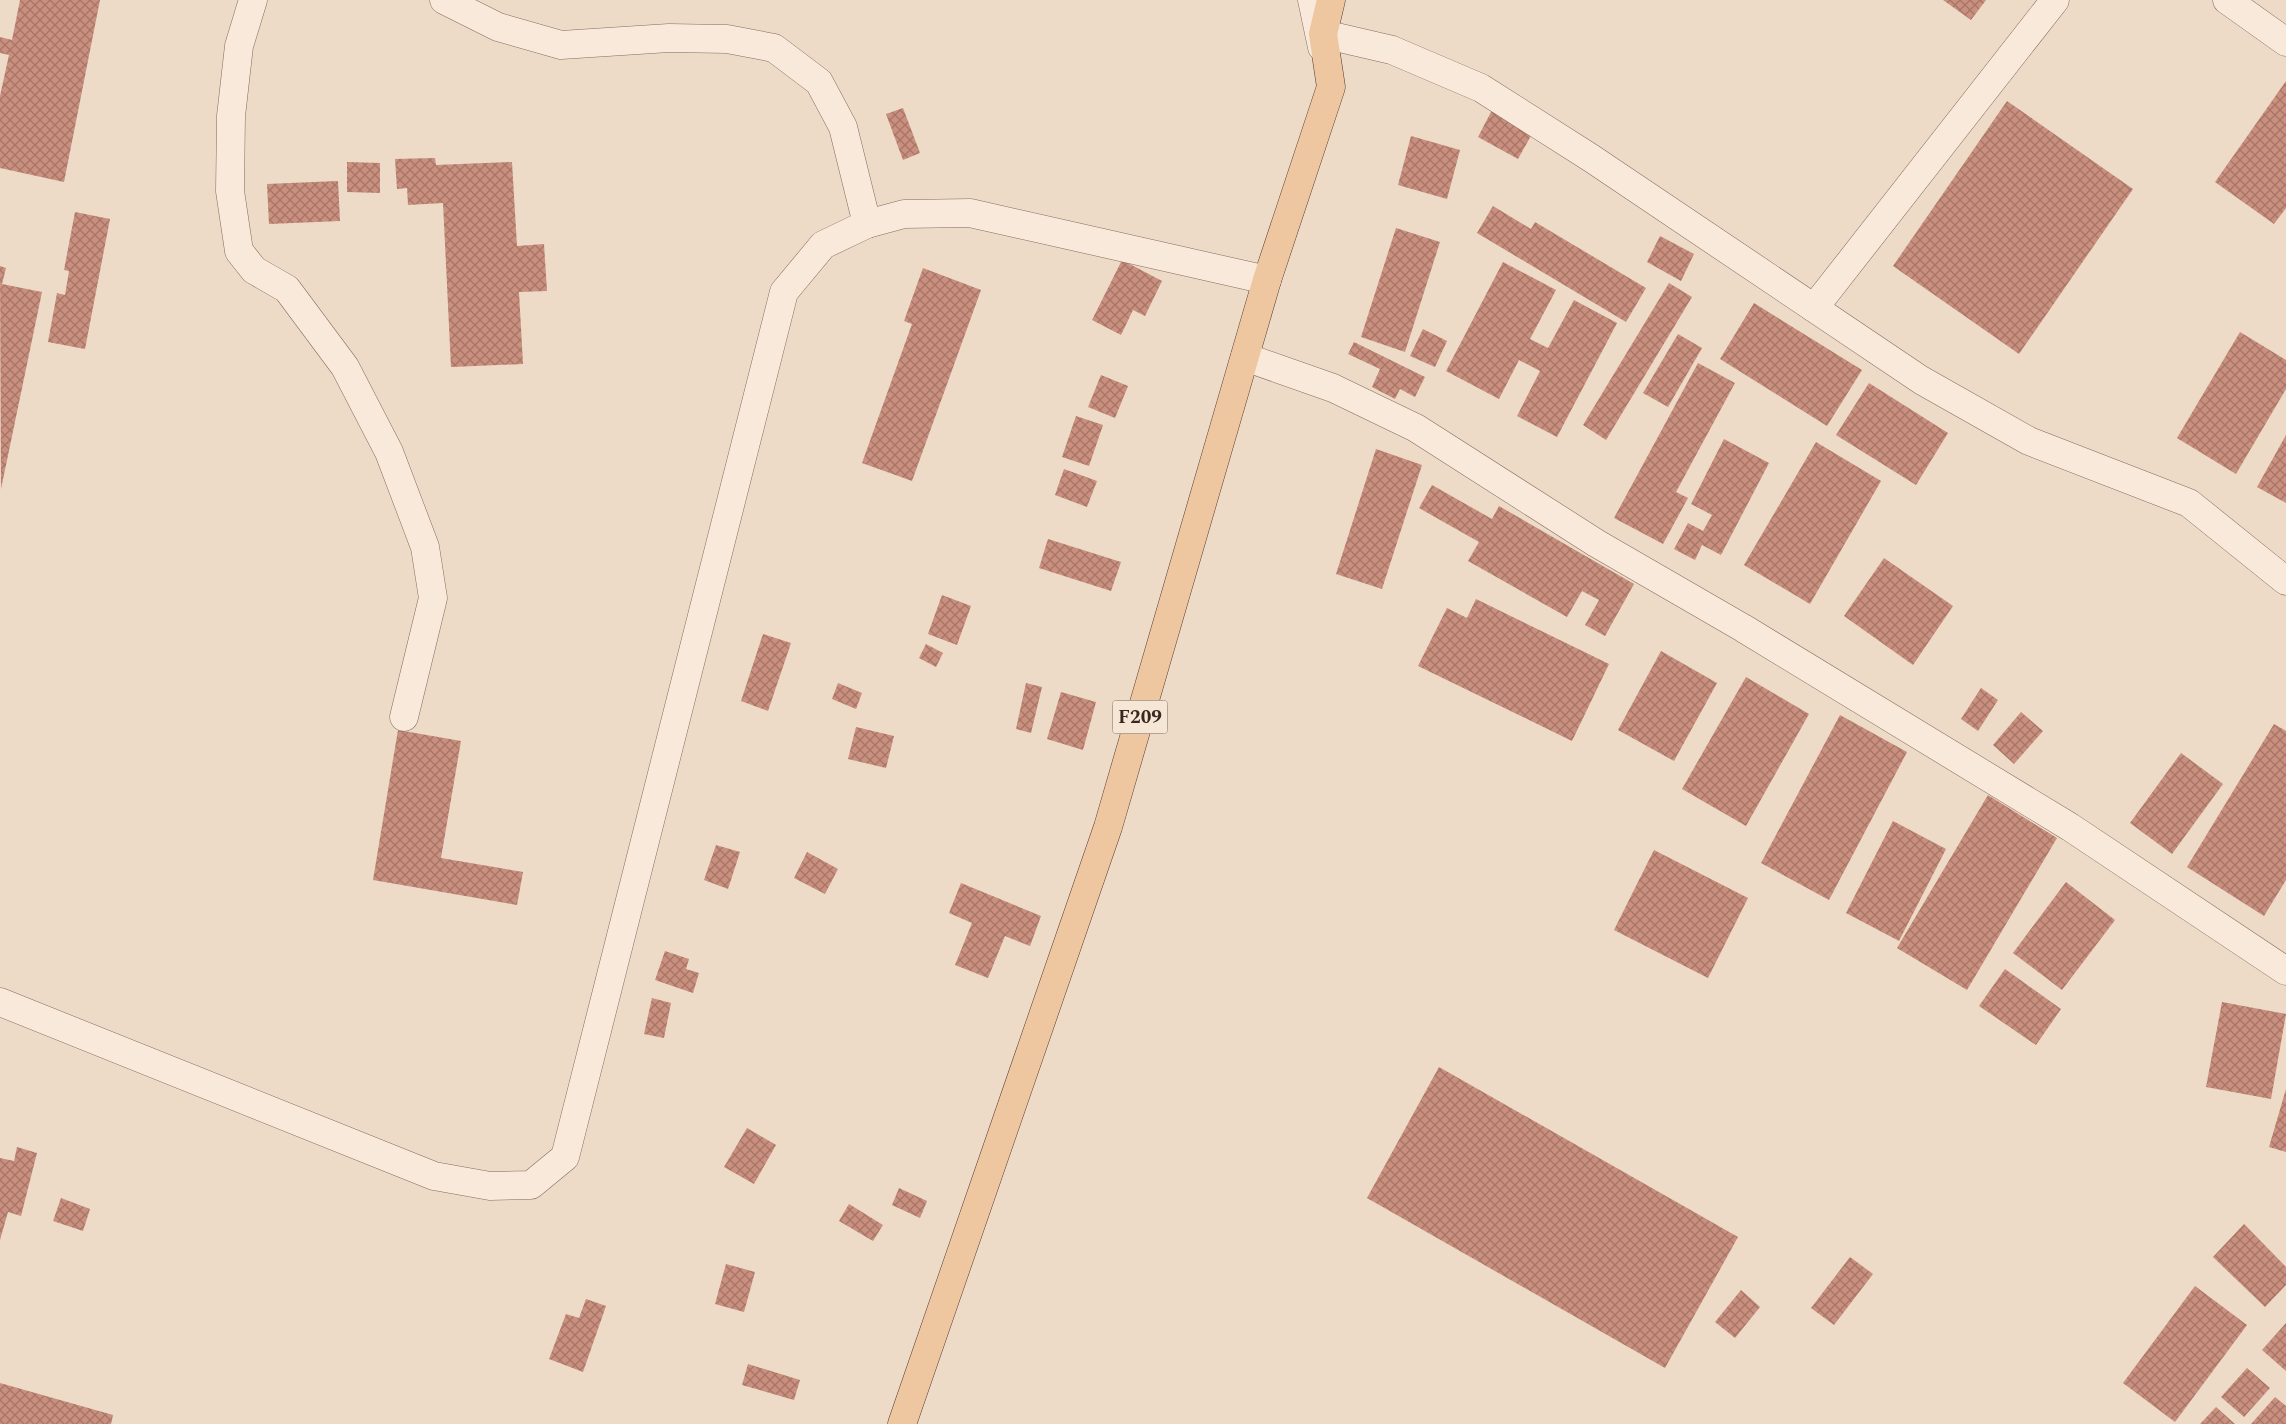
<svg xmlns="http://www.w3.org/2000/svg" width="2286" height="1424" font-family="Spectral,serif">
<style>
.building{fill:url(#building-cross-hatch)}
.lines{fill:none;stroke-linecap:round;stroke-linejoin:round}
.minor-casing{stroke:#886b5d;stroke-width:29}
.major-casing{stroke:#563b31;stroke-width:29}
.minor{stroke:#f8e9da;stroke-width:28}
.major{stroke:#eec7a1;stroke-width:28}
.labels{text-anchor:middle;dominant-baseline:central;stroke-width:5;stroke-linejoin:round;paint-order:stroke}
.shield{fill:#f5e6d6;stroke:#716057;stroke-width:1}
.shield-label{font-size:19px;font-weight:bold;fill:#392720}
</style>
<defs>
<pattern id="building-cross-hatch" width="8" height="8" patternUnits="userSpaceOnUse" patternTransform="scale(1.25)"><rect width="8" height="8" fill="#ca8f7e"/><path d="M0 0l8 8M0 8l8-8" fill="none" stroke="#a57567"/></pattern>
</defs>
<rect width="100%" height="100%" fill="#eddac7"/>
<!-- building -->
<g class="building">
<polygon points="20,0 100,0 64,182 0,168 0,96 9,55 0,53 0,37 12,40"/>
<polygon points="1943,0 1986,0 1971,20"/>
<polygon points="2286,81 2286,208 2274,224 2215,182"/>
<polygon points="2007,101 2133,189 2019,354 1893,266"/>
<polygon points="903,108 920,153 903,160 886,114"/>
<polygon points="1492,110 1533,132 1518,159 1478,137"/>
<polygon points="1411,136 1460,150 1447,199 1398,185"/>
<polygon points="435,158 436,165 512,162 517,246 544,244 547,291 519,292 523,364 451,367 443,203 408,205 407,188 397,189 395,159"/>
<polygon points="347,162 380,163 380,193 347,192"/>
<polygon points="338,181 340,221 269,224 267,184"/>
<polygon points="1493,206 1531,229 1535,222 1646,288 1626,322 1477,233"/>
<polygon points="75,212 110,219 85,349 48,342 57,293 65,295 69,271 64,270"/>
<polygon points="1396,228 1440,242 1405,352 1361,337"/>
<polygon points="1660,236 1694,254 1681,281 1647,262"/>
<polygon points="1122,260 1162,281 1145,316 1133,310 1121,335 1092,320"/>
<polygon points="1503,262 1556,290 1530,339 1548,348 1574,300 1617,323 1557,437 1517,416 1540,371 1519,360 1499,399 1446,371"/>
<polygon points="0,266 6,268 2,284 42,292 1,489"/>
<polygon points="923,268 981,290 912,481 862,463 912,324 904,321"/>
<polygon points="1669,283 1692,297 1606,440 1583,425"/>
<polygon points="1754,303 1862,370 1827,426 1720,359"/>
<polygon points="1423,329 1447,341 1435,367 1410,356"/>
<polygon points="2240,332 2286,360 2286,389 2236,474 2177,438"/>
<polygon points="1678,334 1702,348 1668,407 1643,393"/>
<polygon points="1354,342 1425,377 1415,397 1400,389 1395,399 1372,387 1380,369 1348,354"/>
<polygon points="1698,363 1735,383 1676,492 1688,498 1663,544 1614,518"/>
<polygon points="1101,375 1128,386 1115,418 1088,407"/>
<polygon points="1869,383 1948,433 1916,485 1836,435"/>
<polygon points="1076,416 1103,425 1089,466 1062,457"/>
<polygon points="2286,435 2286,503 2257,487"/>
<polygon points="1724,439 1769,463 1721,555 1702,545 1695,560 1674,549 1688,523 1703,531 1712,515 1691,504"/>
<polygon points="1816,442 1881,481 1810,604 1744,565"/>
<polygon points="1376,449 1422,465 1382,589 1336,574"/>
<polygon points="1064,469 1097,481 1087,507 1055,495"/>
<polygon points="1432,485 1492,519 1499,506 1634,584 1605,636 1585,625 1599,600 1582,591 1567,617 1468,561 1479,542 1419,508"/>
<polygon points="1048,539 1121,562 1111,591 1039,568"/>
<polygon points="1884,558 1953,606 1913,665 1844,616"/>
<polygon points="942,595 971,606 957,645 928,634"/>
<polygon points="1476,599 1609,664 1572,741 1418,666 1447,608 1467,618"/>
<polygon points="763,634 791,643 768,711 741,701"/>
<polygon points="926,644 943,653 936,667 919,658"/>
<polygon points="1661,651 1717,683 1674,761 1618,730"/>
<polygon points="1746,677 1809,714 1746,826 1682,789"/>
<polygon points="838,683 862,693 856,709 832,699"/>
<polygon points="1026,683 1042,687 1031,733 1016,729"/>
<polygon points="1981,688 1998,700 1978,731 1961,719"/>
<polygon points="1061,692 1096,702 1083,750 1047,739"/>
<polygon points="2021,712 2043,731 2014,764 1993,745"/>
<polygon points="1840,715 1907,752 1829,900 1761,863"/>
<polygon points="2274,724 2286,731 2286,880 2264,916 2187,867"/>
<polygon points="856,727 894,736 886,768 848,759"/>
<polygon points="398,730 461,741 441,858 523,872 517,905 373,880"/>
<polygon points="2181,753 2223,784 2172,854 2130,823"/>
<polygon points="1988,795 2057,838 1967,990 1897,948"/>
<polygon points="1893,821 1946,849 1899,941 1846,913"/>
<polygon points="716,845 740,852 728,889 704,880"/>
<polygon points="1654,850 1748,898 1708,978 1614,930"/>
<polygon points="807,852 838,869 825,894 794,878"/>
<polygon points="2066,882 2115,920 2062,990 2013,953"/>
<polygon points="961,883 1041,916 1030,946 1005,936 988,978 955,965 972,923 949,913"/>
<polygon points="665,951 689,959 686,969 699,973 693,993 655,980"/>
<polygon points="2005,969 2061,1009 2036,1045 1979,1006"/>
<polygon points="652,998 671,1003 664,1038 644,1034"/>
<polygon points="2222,1002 2286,1014 2271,1099 2206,1087"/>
<polygon points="1439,1067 1738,1237 1665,1368 1367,1198"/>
<polygon points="2286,1089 2286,1152 2269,1147"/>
<polygon points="747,1128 776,1145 754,1184 724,1167"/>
<polygon points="17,1147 37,1153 21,1216 8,1212 0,1240 0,1158 14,1161"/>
<polygon points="899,1188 927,1201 920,1218 892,1205"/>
<polygon points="61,1198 90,1209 83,1231 53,1221"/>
<polygon points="849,1204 883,1225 873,1241 839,1221"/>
<polygon points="2244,1224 2286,1267 2286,1285 2265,1307 2213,1257"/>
<polygon points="1850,1257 1873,1274 1834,1325 1811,1308"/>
<polygon points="726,1264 755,1272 744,1312 715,1304"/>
<polygon points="2195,1286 2247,1325 2175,1422 2123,1383"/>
<polygon points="1741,1290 1760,1307 1735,1338 1715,1322"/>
<polygon points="586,1299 606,1306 583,1372 549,1359 566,1314 579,1318"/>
<polygon points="2286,1323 2286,1371 2262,1350"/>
<polygon points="748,1364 800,1380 794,1400 742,1385"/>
<polygon points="2247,1368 2270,1388 2244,1417 2221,1397"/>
<polygon points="0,1383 113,1415 111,1424 0,1424"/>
<polygon points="2275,1397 2286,1406 2286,1424 2251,1424"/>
<polygon points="2216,1407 2235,1424 2200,1424"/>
</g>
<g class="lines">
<defs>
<g id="minor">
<polyline points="253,0 239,46 231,116 230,191 239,251 254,270 287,289 345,367 389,452 425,547 433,598 404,717"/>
<polyline points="444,0 498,27 561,45 669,38 727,39 774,48 819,82 843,127 867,224"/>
<polyline points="1312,0 1322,47"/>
<polyline points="2227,0 2286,42"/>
<polyline points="1323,34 1392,50 1481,88 1591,158 1921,380 2029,441 2189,503 2286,581"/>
<polyline points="1814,308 2055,0"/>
<polyline points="1245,357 1333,388 1416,428 1596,543 1743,628 2070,827 2286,971"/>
<polyline points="0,1002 434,1176 490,1186 531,1185 565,1157 784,292 823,245 867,224 904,214 970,213 1267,280"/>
</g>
<polyline id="major" points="902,1424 1108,827 1267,280 1331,87 1323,34 1331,0"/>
</defs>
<!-- minor casing -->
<use href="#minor" class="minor-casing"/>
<!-- major casing -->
<use href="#major" class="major-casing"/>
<!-- minor -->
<use href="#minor" class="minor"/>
<!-- major -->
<use href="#major" class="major"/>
</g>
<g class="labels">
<!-- shield labels -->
<rect class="shield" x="1112.5" y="700.5" width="55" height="33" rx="4"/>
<g class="shield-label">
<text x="1140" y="717">F209</text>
</g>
</g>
</svg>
